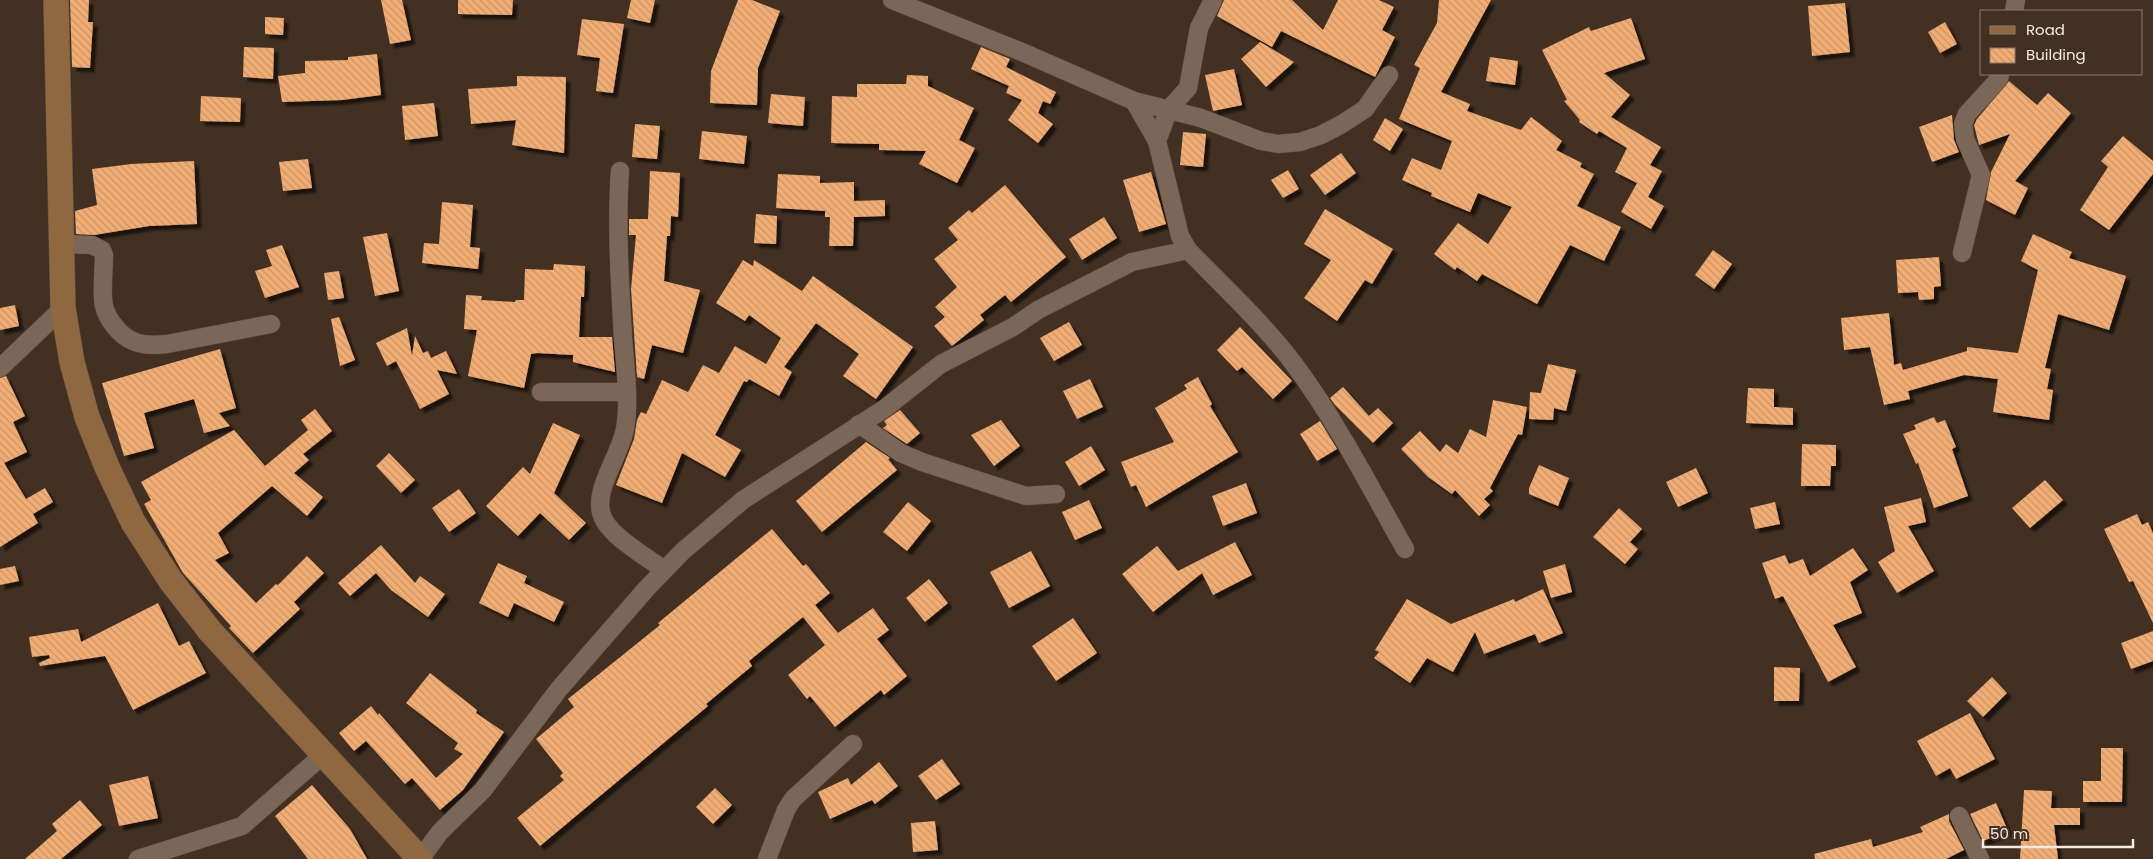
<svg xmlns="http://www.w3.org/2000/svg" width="2153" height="859" font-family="Poppins,sans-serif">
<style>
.building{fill:url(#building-back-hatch);filter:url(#shadow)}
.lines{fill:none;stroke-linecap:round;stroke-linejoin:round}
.minor-casing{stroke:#5d4f44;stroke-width:19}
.secondary-casing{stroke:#5d4f44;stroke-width:26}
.minor{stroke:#7a6758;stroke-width:18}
.secondary{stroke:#8f6840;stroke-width:25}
</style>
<defs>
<pattern id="building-back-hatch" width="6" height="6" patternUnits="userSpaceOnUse" patternTransform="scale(1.25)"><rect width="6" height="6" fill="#f2ad73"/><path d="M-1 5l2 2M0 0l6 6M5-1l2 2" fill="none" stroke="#c89367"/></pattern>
<filter id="shadow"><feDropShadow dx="4.5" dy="4.5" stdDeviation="1" flood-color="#0009"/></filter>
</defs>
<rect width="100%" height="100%" fill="#423123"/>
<!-- building -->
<g class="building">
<polygon points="70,0 89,0 88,22 93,22 90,68 72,67"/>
<polygon points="381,0 402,0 411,40 390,44"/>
<polygon points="458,0 513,0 512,15 458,14"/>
<polygon points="631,0 655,0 650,23 627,18"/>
<polygon points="738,0 752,0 780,11 758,68 757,105 710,103 711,71"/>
<polygon points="1224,0 1292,0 1323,30 1338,0 1379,0 1394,7 1382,30 1395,37 1375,77 1281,31 1272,47 1217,16"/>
<polygon points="1439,0 1491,0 1441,92 1470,104 1467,111 1521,130 1531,117 1562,141 1556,150 1582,163 1580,167 1594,174 1577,206 1621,227 1604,261 1570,245 1537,304 1482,274 1477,281 1457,267 1455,270 1434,254 1458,223 1488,244 1512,207 1478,193 1470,212 1431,196 1432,193 1402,180 1412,158 1441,170 1452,141 1399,119 1420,68 1414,65 1437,23"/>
<polygon points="1845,3 1850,52 1812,56 1808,6"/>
<polygon points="265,17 284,18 283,35 265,34"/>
<polygon points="1631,18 1645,59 1604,73 1630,95 1611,117 1661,147 1650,165 1662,171 1648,197 1664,206 1651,229 1621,212 1637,183 1615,172 1627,148 1599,131 1597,134 1579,122 1580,120 1564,101 1567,100 1542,50 1589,27 1591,31"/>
<polygon points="582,19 624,24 613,93 596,91 600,58 577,55"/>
<polygon points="1945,22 1957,44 1940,53 1928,32"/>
<polygon points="1260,42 1294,62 1266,87 1241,59"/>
<polygon points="244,47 274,48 273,79 243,77"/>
<polygon points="981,47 1010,59 1006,67 1056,92 1050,104 1043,101 1038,113 1053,124 1038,143 1008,120 1022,100 1006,93 1009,86 971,69"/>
<polygon points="377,54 381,95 342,100 282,102 278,76 305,73 305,61 348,60 348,57"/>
<polygon points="1490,57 1518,61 1515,85 1486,81"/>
<polygon points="1234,69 1242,105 1213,111 1205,75"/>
<polygon points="907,75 928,76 928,86 974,108 959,140 975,148 957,183 919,164 926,151 879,150 879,144 831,143 832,96 857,97 857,84 906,84"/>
<polygon points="517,76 566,77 564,153 512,145 516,120 471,124 468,89 517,86"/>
<polygon points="2009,81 2037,105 2048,93 2071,113 2015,181 2028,188 2015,215 1986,200 1991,172 2010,134 1979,145 1974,125 1977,119"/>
<polygon points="771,94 805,97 803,126 768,123"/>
<polygon points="201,96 241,98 240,122 200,121"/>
<polygon points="434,103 438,136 405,140 402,106"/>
<polygon points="1952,115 1954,140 1959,152 1932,162 1919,127"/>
<polygon points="1385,118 1403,129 1390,151 1373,140"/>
<polygon points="635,124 660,126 657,159 632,157"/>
<polygon points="702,131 747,136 744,164 699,159"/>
<polygon points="1183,132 1206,134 1203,167 1180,165"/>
<polygon points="2123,136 2153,161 2153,174 2109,230 2080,210 2108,167 2101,161"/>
<polygon points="1341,153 1356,173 1325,195 1310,175"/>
<polygon points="308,159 312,188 283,191 279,162"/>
<polygon points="194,161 197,224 149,226 94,235 76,234 75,211 97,205 92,169 131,164"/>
<polygon points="1288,170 1299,189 1283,198 1271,180"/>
<polygon points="650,171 680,173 678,217 671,216 670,236 667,236 664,281 700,290 683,353 652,345 644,379 637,377 631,289 636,235 629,235 629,219 648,219"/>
<polygon points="1151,172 1166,224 1139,232 1123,180"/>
<polygon points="778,174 820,176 820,183 854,182 854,201 885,200 885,216 854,217 853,246 829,246 830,217 825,217 825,211 776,208"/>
<polygon points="1005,185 1066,257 1011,302 1005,295 980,315 984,320 952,346 934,326 945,317 935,307 957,287 934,259 958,240 948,228 969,210 972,213"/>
<polygon points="442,202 473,205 470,247 480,248 478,269 422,263 424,243 439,244"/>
<polygon points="1325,209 1393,249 1372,284 1365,280 1337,321 1304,298 1331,260 1304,244"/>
<polygon points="756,214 777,216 776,244 754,243"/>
<polygon points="1104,217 1117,238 1082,260 1069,239"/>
<polygon points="387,233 399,291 375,296 363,237"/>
<polygon points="2033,234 2072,252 2069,258 2126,276 2109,330 2058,314 2045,368 2051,369 2047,389 2053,390 2049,420 1993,412 1998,379 1964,375 1908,391 1910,399 1884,405 1870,347 1844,350 1841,318 1889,313 1894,365 1901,363 1903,370 1967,351 1967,347 2018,353 2038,270 2021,261"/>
<polygon points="282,245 299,287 265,298 255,271 272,266 266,250"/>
<polygon points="1713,250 1732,264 1714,289 1695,275"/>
<polygon points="1939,257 1941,286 1934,287 1934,299 1919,300 1918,292 1898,293 1896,260"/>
<polygon points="743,260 753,266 754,260 802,291 813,276 913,347 876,399 843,376 859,354 816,323 784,367 792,372 779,396 749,379 747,382 744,381 715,435 741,450 725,477 682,453 662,503 616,485 634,439 637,420 641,412 646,414 662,380 688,392 703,365 719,373 735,346 766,364 781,338 749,315 745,321 716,303"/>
<polygon points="554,264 585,266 584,297 581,297 579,337 612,337 615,372 573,362 573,355 537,353 531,354 524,388 468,376 477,330 464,329 466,295 482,296 481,300 515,302 516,300 524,300 525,269 553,270"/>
<polygon points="339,271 344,298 328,300 324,273"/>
<polygon points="15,305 19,326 0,330 0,308"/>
<polygon points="339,317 355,360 340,366 331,319"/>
<polygon points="1069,322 1082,345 1054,361 1040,338"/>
<polygon points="1240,327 1292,381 1273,399 1242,367 1237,371 1217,350"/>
<polygon points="407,328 412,356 415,336 423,353 428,351 431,358 446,351 457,374 437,370 449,394 420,409 396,361 387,366 376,343"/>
<polygon points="220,349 236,408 219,413 230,426 204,433 194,399 144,413 154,448 124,456 102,383"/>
<polygon points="1548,364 1576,370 1566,411 1554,408 1553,420 1529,419 1530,392 1541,393"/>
<polygon points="6,376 25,416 13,422 27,452 4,463 26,499 45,488 53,502 33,514 38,523 0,547 0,378"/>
<polygon points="1198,377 1212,404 1210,406 1238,452 1146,507 1136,485 1131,487 1121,462 1174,442 1155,408 1187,389 1184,385"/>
<polygon points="1090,379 1103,407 1077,419 1063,391"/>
<polygon points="1343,387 1369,416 1378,408 1393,423 1373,443 1335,405 1330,398"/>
<polygon points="1748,388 1774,389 1774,407 1793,408 1793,425 1746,423"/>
<polygon points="1493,400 1527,407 1522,435 1518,434 1490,488 1493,491 1484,499 1490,505 1479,516 1455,490 1452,494 1428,477 1401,449 1420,431 1440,452 1446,444 1458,453 1470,429 1486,437"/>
<polygon points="315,409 332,431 303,454 309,460 294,473 323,497 307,516 272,486 218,533 229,553 215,560 256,603 276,584 278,585 307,556 324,573 294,602 300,609 253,653 229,628 231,626 183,573 144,504 151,500 141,482 234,430 265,466 308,430 301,420"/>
<polygon points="900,410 920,433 907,444 883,428 887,425 884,421"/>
<polygon points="1934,417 1937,423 1945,420 1956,447 1952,449 1968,496 1934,508 1918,463 1916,464 1903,434 1916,429 1914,425"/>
<polygon points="1001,420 1020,446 994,466 971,435"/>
<polygon points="1320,421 1337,449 1317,461 1300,434"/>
<polygon points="553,423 580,435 554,493 586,523 569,540 540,513 518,536 486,506 523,467 530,474"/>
<polygon points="866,442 890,458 888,459 897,470 822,532 796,501"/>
<polygon points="1802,444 1836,445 1836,466 1831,466 1830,486 1801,486"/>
<polygon points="1091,446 1105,470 1079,486 1065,462"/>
<polygon points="389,453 415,480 401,493 376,466"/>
<polygon points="1539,465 1569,478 1558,506 1529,494 1529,488"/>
<polygon points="1696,468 1708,493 1678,507 1666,482"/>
<polygon points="2045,480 2063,500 2030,528 2012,508"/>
<polygon points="1246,483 1257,513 1223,526 1212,496"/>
<polygon points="459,489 476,513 449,532 432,508"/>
<polygon points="1921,498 1926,522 1908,526 1934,571 1897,593 1878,562 1895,551 1884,507"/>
<polygon points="1089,500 1102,528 1075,540 1062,512"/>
<polygon points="908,502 931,521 907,551 883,532"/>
<polygon points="1775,502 1780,524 1755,529 1750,508"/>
<polygon points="1619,508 1642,529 1630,542 1638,549 1625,564 1593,537"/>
<polygon points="2137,514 2142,525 2148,522 2153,533 2153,623 2133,581 2129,582 2104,529"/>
<polygon points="772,529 803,566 806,564 830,593 815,605 838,633 873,608 889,630 877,639 907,676 884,695 881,690 835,727 810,696 807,699 788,675 825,645 803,617 749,661 752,666 706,704 708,706 540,846 517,818 564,780 560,776 563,773 536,739 574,707 568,699 660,625 658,623"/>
<polygon points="1235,542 1252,575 1213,595 1202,573 1153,612 1122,574 1157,546 1178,571"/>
<polygon points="381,545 415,583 420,576 445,594 428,617 391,590 376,573 350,596 338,583"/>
<polygon points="1853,548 1868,570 1850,582 1862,613 1833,625 1856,667 1828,682 1783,596 1775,599 1762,563 1785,555 1789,564 1803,559 1810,576"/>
<polygon points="1031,551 1050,586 1009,608 990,572"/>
<polygon points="498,563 527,576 524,583 564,602 554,622 514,603 508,617 479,603"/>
<polygon points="1565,564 1572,592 1551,598 1543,571"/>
<polygon points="15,566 19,581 0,585 0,569"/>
<polygon points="929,579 948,603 925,622 906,598"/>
<polygon points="1543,589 1563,633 1539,643 1535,634 1484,654 1475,632 1453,672 1427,658 1410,683 1374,658 1379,652 1375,650 1407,599 1451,624 1514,599 1515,602"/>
<polygon points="158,603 179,646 189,641 206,673 133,710 105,656 40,666 39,663 50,658 49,655 32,657 29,637 78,629 81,642"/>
<polygon points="1073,618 1097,653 1056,681 1032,646"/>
<polygon points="2153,631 2153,661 2131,669 2121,643"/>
<polygon points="1774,667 1800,668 1799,701 1774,701"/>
<polygon points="430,673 477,710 476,713 504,732 463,790 440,810 412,778 405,784 366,741 354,751 339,733 371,706 378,715 379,713 436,778 463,754 454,749 458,743 406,703"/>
<polygon points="1992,677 2007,693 1983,717 1967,701"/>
<polygon points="1970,713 1995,759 1956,779 1950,768 1936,776 1917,741"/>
<polygon points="2101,748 2123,748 2122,802 2083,802 2083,781 2101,781"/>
<polygon points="942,759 960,784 936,800 918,776"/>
<polygon points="879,762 898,786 875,804 872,800 830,819 818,792 848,778 851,785"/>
<polygon points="148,776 158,818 119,826 109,785"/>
<polygon points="312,785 350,829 367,859 308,859 275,816"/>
<polygon points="715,788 732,805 713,824 696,807"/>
<polygon points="2024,790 2052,791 2051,808 2080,808 2080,825 2054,825 2058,859 2020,859"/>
<polygon points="80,800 102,825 61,859 25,859 57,831 52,824"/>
<polygon points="1996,803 2008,831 1983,841 1970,814"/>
<polygon points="1949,814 1949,821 1964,850 1946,859 1815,859 1814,854 1871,839 1873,847 1923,832 1920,827"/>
<polygon points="935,821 938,850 913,852 911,823"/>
</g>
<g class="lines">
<defs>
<g id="minor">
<polyline points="892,0 1022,52 1134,101 1201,118 1261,141 1278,144 1300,142 1321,135 1342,124 1365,109 1389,75"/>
<polyline points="2014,11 2016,0"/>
<path d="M1134,101l23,40 23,95 8,14c36,37 75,73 106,114 43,58 76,123 111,185"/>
<polyline points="1157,141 1169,109 1188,88 1199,28 1213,0"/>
<path d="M620,171c-4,57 0,110 3,167 2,29 7,62 2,91 -5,26 -30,59 -24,83 4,22 46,45 63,58"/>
<path d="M61,244l31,1 10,5 2,5c0,15 -3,37 0,51 3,13 16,30 29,35 10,5 23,4 34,3l104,-20"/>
<polyline points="1962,253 1981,175 1965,139 1963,124 1967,114 1999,79 2000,74"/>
<polyline points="0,368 63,308"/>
<polyline points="541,392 626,392"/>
<polyline points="859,424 901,453 922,462 1026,496 1056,494"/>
<polyline points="1959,816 1980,859"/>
<polyline points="138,859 242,826 323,755"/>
<polyline points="420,859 440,832 483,790 559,689 647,588 683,551 743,500 884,409 941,364 1013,327 1038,310 1132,262 1188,250"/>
<polyline points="767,859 786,810 793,799 853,744"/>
</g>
<polyline id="secondary" points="56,0 63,308 72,362 87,417 107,467 133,522 171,581 210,631 420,859"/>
</defs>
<!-- minor casing -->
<use href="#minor" class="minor-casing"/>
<!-- secondary casing -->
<use href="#secondary" class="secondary-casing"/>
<!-- minor -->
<use href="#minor" class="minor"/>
<!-- secondary -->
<use href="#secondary" class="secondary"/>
</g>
<!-- legend -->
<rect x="1980" y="10" width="162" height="65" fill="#423123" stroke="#8a7b6f"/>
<rect x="1990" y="26" width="25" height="8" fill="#8f6840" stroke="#8a7b6f"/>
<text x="2026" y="35" font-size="15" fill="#f5eae2">Road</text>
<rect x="1990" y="48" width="25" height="15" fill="url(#building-back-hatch)" stroke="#8a7b6f"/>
<text x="2026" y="60" font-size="15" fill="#f5eae2">Building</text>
<!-- scale -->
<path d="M1983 839v8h150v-8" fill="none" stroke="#f5eae2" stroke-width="2.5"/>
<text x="1990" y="839" font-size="15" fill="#f5eae2" stroke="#423123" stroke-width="4" paint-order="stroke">50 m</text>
</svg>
